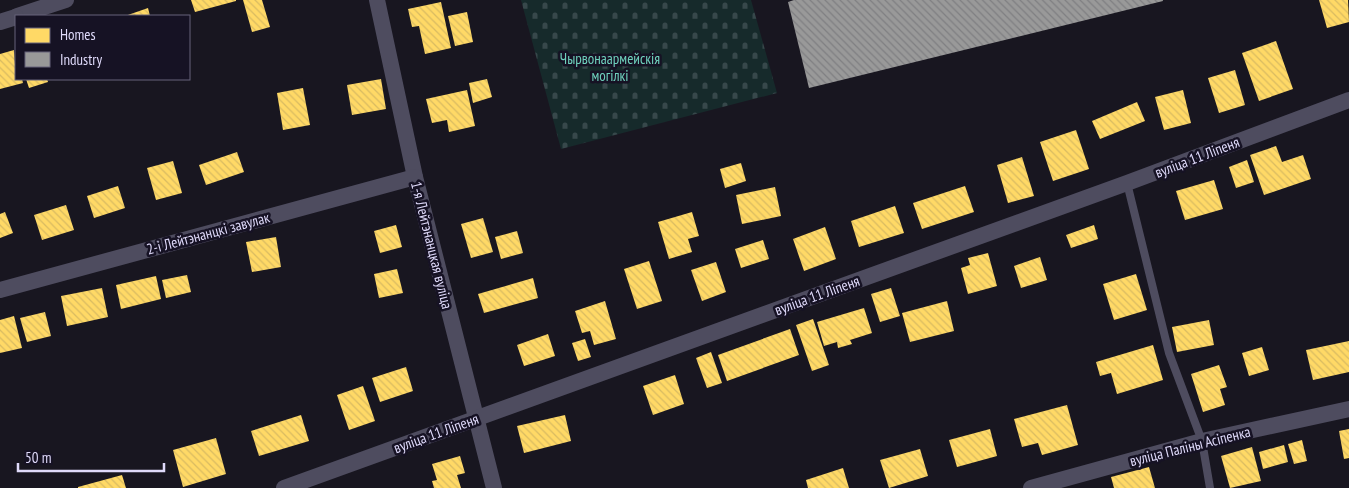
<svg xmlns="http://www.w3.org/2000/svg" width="1349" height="488" font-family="'PT Sans Narrow',sans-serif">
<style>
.cemetery{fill:url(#cemetery-stones)}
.homes{fill:url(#homes-back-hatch)}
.industry{fill:url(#industry-back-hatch)}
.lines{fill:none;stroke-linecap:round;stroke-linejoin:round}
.service{stroke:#4e4c5f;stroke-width:8}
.minor{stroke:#4e4c5f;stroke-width:16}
.labels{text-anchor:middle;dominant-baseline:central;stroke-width:5;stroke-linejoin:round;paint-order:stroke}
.park-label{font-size:15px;fill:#6fd1bd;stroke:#161224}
.street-label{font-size:15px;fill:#dfdafa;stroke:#161224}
</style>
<defs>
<pattern id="cemetery-stones" width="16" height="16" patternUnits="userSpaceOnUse" patternTransform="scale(1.25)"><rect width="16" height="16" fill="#162a2b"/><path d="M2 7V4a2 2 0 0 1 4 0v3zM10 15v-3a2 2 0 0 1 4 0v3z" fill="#37484b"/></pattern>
<pattern id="homes-back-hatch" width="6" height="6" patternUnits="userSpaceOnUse" patternTransform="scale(1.25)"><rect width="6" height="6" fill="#ffd966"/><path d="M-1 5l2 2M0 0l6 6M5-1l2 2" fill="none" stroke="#d9bb61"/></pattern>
<pattern id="industry-back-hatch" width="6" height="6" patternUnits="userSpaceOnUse" patternTransform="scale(1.25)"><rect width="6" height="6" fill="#999"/><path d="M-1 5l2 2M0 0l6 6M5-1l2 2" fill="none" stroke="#7f7f82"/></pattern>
</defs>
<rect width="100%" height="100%" fill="#181620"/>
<!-- cemetery -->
<polygon class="cemetery" points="521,0 751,0 777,93 561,149"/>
<!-- homes -->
<g class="homes">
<polygon points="191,0 236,0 236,1 195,12"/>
<polygon points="243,0 262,0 270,27 252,32"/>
<polygon points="1319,0 1348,0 1349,22 1327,28"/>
<polygon points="441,2 451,48 425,54 419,26 412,27 408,9"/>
<polygon points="148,8 150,16 125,16"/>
<polygon points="467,12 473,42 455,46 448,16"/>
<polygon points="1276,41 1293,89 1259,101 1242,53"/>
<polygon points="14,50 16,79 22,79 23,83 0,89 0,54"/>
<polygon points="1235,70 1245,105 1219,113 1208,78"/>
<polygon points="26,79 47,79 48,82 29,88"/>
<polygon points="381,79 386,109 352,115 347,85"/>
<polygon points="487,79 492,97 473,103 469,83"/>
<polygon points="303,88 310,125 283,130 277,93"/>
<polygon points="467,90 475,126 449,132 447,120 432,123 426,99"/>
<polygon points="1183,90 1191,123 1164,130 1155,97"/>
<polygon points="1137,102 1145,121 1100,139 1092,121"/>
<polygon points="1076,130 1089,169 1053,181 1040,142"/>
<polygon points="1276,146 1282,162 1303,155 1311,179 1264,195 1250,155"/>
<polygon points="237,152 244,172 206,185 199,165"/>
<polygon points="1022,157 1034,196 1008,203 997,165"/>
<polygon points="1247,160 1254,182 1236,188 1229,167"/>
<polygon points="173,161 182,193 156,200 147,168"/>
<polygon points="741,163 746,181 725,188 720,169"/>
<polygon points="1214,180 1223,209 1185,220 1176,191"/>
<polygon points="118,186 125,208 94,218 87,196"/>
<polygon points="965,186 974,212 922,229 913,203"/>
<polygon points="775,187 781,216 742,224 736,195"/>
<polygon points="66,205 74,230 42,240 34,215"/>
<polygon points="895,206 904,233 859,247 851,221"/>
<polygon points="5,212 13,233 0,238 0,214"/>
<polygon points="692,212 699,236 688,239 692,252 669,259 658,222"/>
<polygon points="483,218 493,252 471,258 461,224"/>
<polygon points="396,225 402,247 380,253 374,231"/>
<polygon points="1094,225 1098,239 1071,248 1066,235"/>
<polygon points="825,227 836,259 804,271 793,239"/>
<polygon points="517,231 523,253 501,259 495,237"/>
<polygon points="276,237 281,267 252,272 246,242"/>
<polygon points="763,240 769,259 741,268 735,249"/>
<polygon points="988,253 997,286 968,294 961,268 970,265 968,258"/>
<polygon points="1040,257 1047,280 1021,288 1014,266"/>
<polygon points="649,261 662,301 637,309 624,269"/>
<polygon points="716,262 726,292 702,301 691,270"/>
<polygon points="397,269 403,293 379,298 374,274"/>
<polygon points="1136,274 1147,310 1114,320 1103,284"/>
<polygon points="187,275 191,292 166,298 162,280"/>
<polygon points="156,276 161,299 121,309 116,285"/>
<polygon points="533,278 538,298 484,313 478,294"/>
<polygon points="102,288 108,317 67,326 61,296"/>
<polygon points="891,288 900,316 880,322 871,294"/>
<polygon points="605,301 616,339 594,345 590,331 582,333 575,311"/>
<polygon points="947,301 954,331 910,342 902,313"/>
<polygon points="864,308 872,333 850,340 852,344 838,348 837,342 824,346 817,322"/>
<polygon points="45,312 51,336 27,342 20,318"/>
<polygon points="14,316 22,348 0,353 0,320"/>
<polygon points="813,319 829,365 812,371 796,325"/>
<polygon points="1209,320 1214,345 1177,352 1172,327"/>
<polygon points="790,329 799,355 727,381 718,355"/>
<polygon points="548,334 555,356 524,366 517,345"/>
<polygon points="585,339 591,357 578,361 572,343"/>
<polygon points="1349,341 1349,372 1313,380 1306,350"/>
<polygon points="1153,345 1163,380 1117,394 1111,373 1100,376 1096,362"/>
<polygon points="1262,347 1269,370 1249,376 1242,353"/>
<polygon points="711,352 722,383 707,388 696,358"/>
<polygon points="1219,365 1227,387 1220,389 1225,405 1203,412 1191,374"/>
<polygon points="406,367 413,391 380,402 372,378"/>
<polygon points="675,375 684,404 653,415 643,386"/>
<polygon points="363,386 375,421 349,430 337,395"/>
<polygon points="1067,405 1078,445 1042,455 1038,443 1022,447 1014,419"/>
<polygon points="301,415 309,441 259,456 251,431"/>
<polygon points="565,415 571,441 524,453 517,426"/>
<polygon points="990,429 997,456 957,467 949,440"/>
<polygon points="1349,429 1349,458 1344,459 1339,431"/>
<polygon points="216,438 226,474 183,487 173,450"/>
<polygon points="1302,440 1307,461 1294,464 1288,444"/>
<polygon points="1284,445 1288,462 1263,469 1259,452"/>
<polygon points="1252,447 1261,481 1230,488 1221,456"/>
<polygon points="920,449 928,476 889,488 880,460"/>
<polygon points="460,456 465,473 457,475 461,488 434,488 432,481 437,480 432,464"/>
<polygon points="1149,467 1155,488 1114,488 1111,477"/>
<polygon points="843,468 849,488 808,488 806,480"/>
<polygon points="122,475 126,488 78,488 78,487"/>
</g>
<!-- industry -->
<polygon class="industry" points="794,0 1163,0 1163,1 809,88 788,2"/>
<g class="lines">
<!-- service -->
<polyline class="service" points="1127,183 1169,353 1202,441 1210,488"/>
<!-- minor -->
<g class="minor">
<polyline points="377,0 415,177 494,488"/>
<polyline points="17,16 66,0"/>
<polyline points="0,22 16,17"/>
<polyline points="0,290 415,177"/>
<polyline points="284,488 1127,183 1349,100"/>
<polyline points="1031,488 1202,441 1349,409"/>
</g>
</g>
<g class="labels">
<!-- park labels -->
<g class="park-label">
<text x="610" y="58">Чырвонаармейскія<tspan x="610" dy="17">могілкі</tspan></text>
</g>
<!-- street labels -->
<g class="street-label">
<text transform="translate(1197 157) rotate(-21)">вуліца 11 Ліпеня</text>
<text transform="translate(208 233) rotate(-15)">2-і Лейтэнанцкі завулак</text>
<text transform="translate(432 245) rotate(76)">1-я Лейтэнанцкая вуліца</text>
<text transform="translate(817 295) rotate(-20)">вуліца 11 Ліпеня</text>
<text transform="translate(436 433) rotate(-20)">вуліца 11 Ліпеня</text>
<text transform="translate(1190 446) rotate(-14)">вуліца Паліны Асіпенка</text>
</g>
</g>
<!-- legend -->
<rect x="15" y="15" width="175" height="65" fill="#161224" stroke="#66627a"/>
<rect x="25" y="28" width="25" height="15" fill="#ffd966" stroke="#66627a"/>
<text x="60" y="40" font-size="15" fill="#dfdafa">Homes</text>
<rect x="25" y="52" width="25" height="15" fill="#999999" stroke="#66627a"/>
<text x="60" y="65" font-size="15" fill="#dfdafa">Industry</text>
<!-- scale -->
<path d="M18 463v8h146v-8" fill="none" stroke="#dfdafa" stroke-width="2.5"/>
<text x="25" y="463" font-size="15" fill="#dfdafa" stroke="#161224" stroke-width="4" paint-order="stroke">50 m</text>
</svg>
